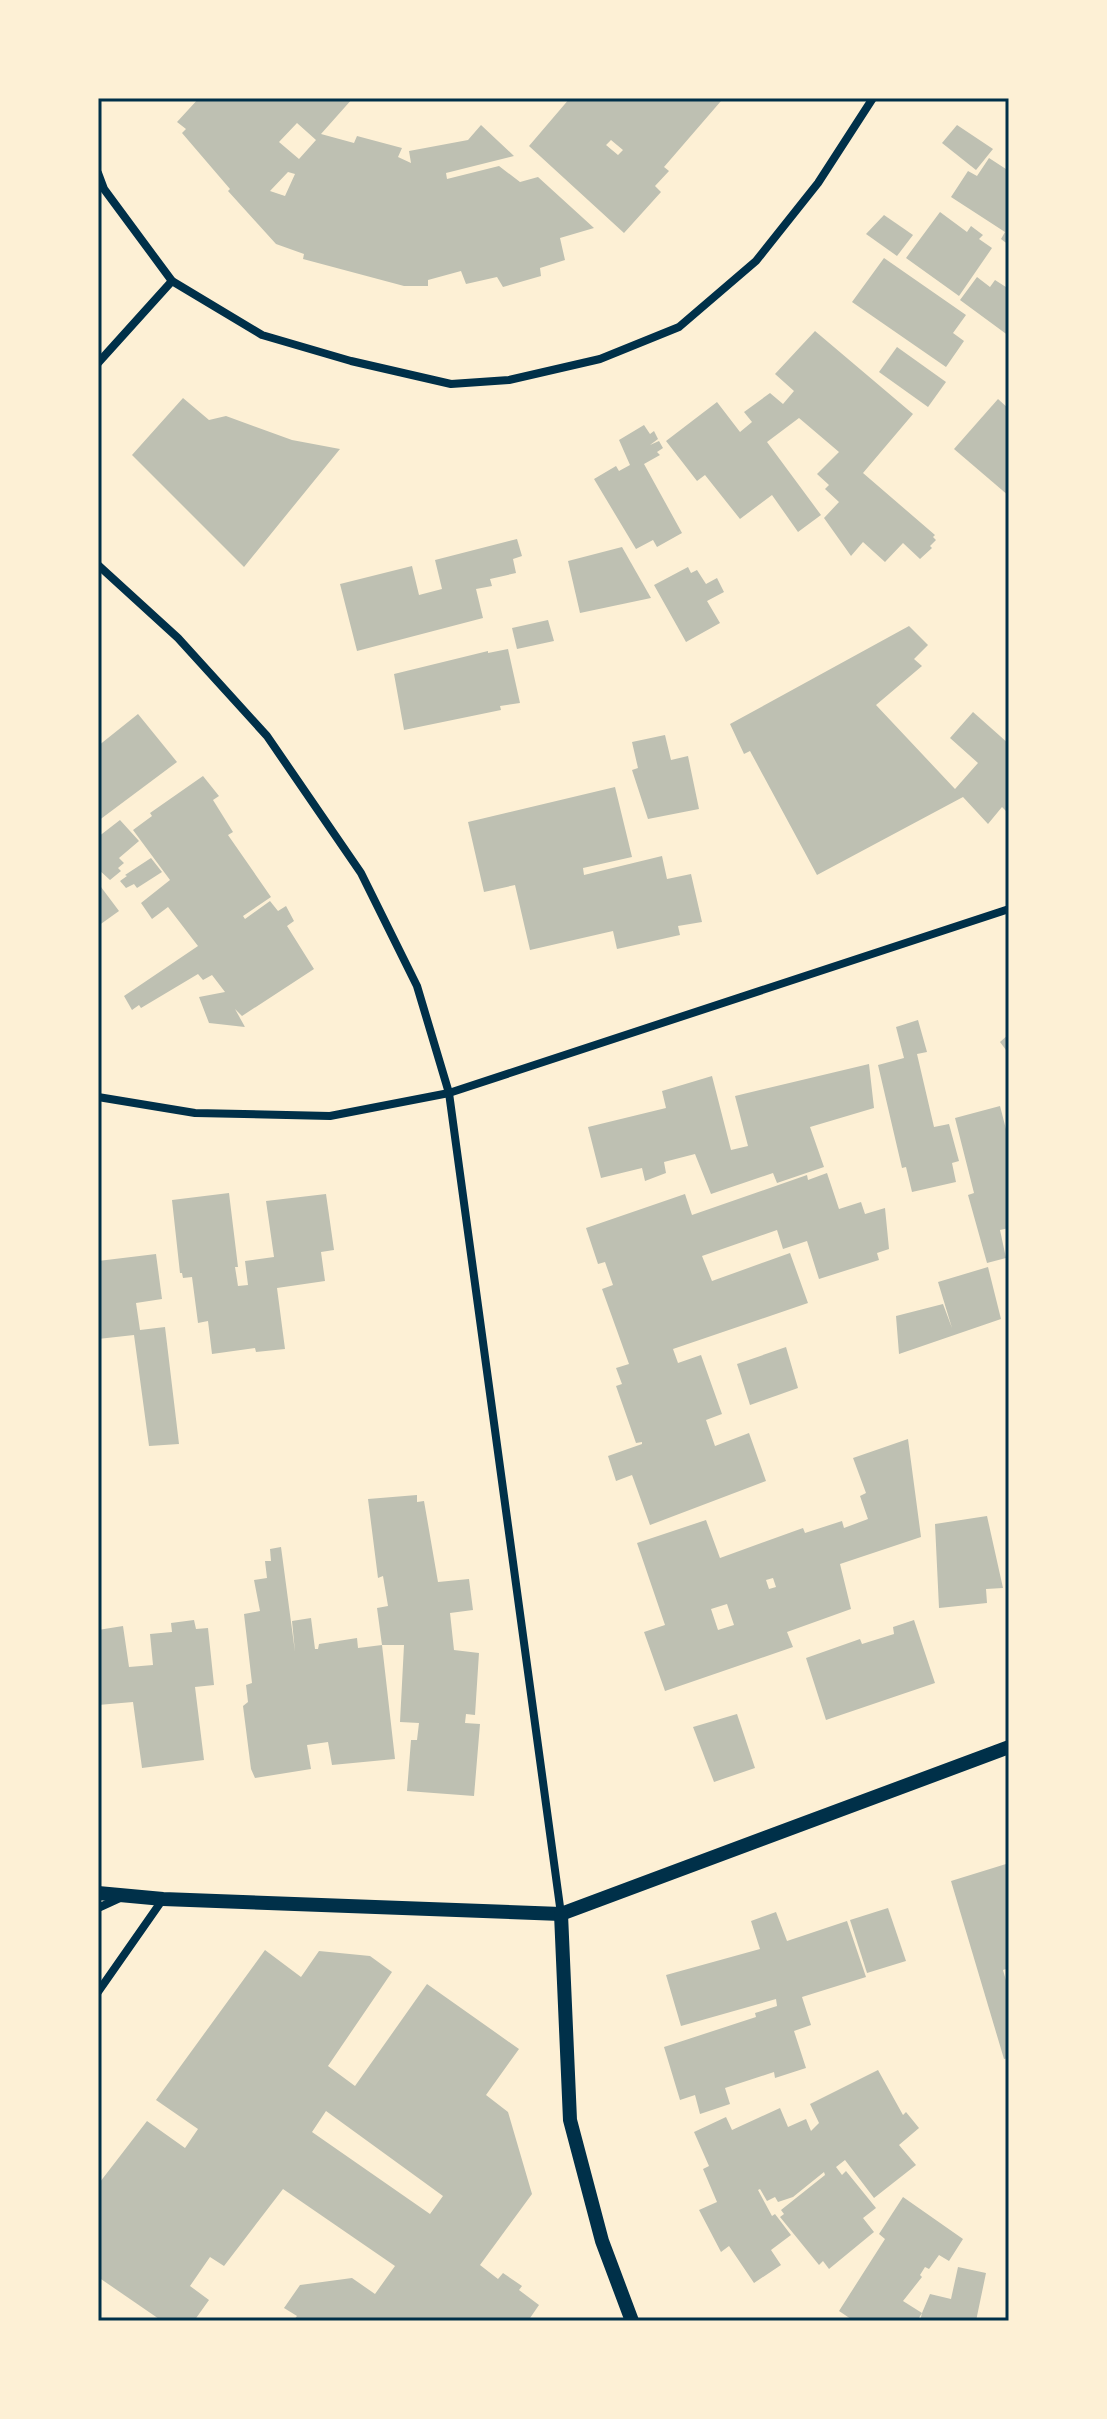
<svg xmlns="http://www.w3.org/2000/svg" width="1107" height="2419" font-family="Montserrat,sans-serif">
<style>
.building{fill:#bec0b2;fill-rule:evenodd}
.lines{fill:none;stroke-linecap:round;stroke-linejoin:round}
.minor{stroke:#003049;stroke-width:8}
.tertiary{stroke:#003049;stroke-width:14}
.neatline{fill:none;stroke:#003049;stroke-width:3}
</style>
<rect width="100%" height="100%" fill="#fdf0d5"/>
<!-- building -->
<g class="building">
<path d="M199,98h154l-32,36 33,9 3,-7 45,12 -4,9 13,6 -2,-12 59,-11 13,-15 33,31 -68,17 1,6 52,-13 21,16 18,-5 56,51 -34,10 5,22 -25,8 1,8 -38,11 -6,-10 -31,7 -5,-13 -33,9v6h-24l-101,-27 1,-5 -28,-10 -48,-53 2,-2 -48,-56 4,-4 -9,-7zM297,123l19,17 -17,19 -20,-17zM288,172l7,2 -10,22 -15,-5z"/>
<path d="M570,98h147l4,3 -57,66 5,4 -14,15 6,6 -37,41 -95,-87zM611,140l12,10 -5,5 -12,-10z"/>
<polygon points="957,125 993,149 976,170 942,143"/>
<polygon points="989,158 1009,171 1009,245 1001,239 1005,232 951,197 968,171 977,176"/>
<polygon points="940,212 967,232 971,226 983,235 979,239 992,248 959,296 906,258"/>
<polygon points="884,215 913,235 897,256 866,234"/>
<polygon points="884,258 966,315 953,333 964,341 946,367 852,302"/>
<polygon points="977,277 990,287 995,280 1009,289 1009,336 960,300"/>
<polygon points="815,331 913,414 863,473 935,535 933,537 936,540 930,546 932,548 920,559 903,543 885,562 863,542 851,556 824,518 839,502 825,489 829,485 817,474 839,452 799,418 767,442 821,515 798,532 772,495 740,519 705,475 697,481 666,441 717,402 740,432 752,422 744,412 770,393 783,404 794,391 775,374"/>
<polygon points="897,347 946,382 928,407 879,372"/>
<polygon points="183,398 209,420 226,416 292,440 340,449 244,567 132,455"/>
<polygon points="998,399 1009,409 1009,496 954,449"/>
<polygon points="644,425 650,434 654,431 658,439 650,445 659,441 663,448 657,452 660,455 644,464 682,533 657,547 653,540 636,549 594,479 616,466 619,471 630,465 619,440"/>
<polygon points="517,539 522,556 513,559 516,573 490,579 492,586 476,589 483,618 357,651 340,584 412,566 419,595 442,589 435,560"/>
<polygon points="622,547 651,598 580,613 568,561"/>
<polygon points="688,567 691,573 697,570 706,584 717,578 724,592 707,601 720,623 686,642 654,585"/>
<polygon points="548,620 554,641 517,649 512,628"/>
<polygon points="909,626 928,645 914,659 922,666 876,705 955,789 978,763 950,738 973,712 1009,744 1009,814 1002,807 988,824 963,797 817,875 750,751 744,754 730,724"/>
<polygon points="508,649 520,703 500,706 501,710 404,730 394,674 488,651 488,653"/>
<polygon points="138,714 177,762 98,821 98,746"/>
<polygon points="665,735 671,760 688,756 699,809 648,819 632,770 638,768 632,742"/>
<polygon points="203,776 219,796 213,800 233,832 228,835 271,897 243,916 245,919 270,901 278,911 286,906 294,921 287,926 314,969 242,1016 235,1009 245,1027 209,1023 199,997 225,992 212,975 203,980 198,974 141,1008 139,1005 132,1010 124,996 198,946 168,907 152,919 141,903 170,880 133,830 152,816 150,813"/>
<polygon points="615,787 632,857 583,868 584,875 662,856 667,879 691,874 702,922 678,926 680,935 617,949 613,931 530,950 515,885 484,892 468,822"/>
<polygon points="120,820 139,841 119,858 124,863 118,868 121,871 110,880 98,869 98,837"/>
<polygon points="151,858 162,872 137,888 134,884 126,888 120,881 127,876 125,875"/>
<polygon points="98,883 119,911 98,926"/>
<polygon points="918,1020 927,1052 917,1054 934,1127 949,1124 959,1161 952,1163 956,1182 912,1192 906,1167 902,1168 878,1065 904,1058 896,1027"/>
<polygon points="1009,1034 1009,1054 1000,1042"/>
<polygon points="869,1064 874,1108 810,1127 824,1167 777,1183 773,1173 711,1194 695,1154 664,1162 666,1173 645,1181 642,1168 601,1178 588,1127 666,1108 662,1091 712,1076 731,1150 748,1146 735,1096"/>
<polygon points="1000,1106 1007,1133 1009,1132 1009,1228 1000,1230 1006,1258 987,1263 968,1195 974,1193 955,1118"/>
<polygon points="827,1173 839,1209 861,1202 865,1214 885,1208 889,1249 877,1253 879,1260 819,1279 807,1241 783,1249 777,1230 702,1256 712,1281 790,1253 808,1303 673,1349 678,1363 701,1355 722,1414 706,1420 715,1446 749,1433 766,1481 650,1525 632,1475 616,1481 608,1456 642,1444 642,1442 636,1443 616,1386 622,1384 616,1368 629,1364 602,1289 613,1285 605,1262 598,1264 586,1228 685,1194 692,1215 807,1175 808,1180"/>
<polygon points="229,1193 238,1267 235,1267 238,1286 248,1285 245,1261 274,1257 266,1201 326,1194 334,1250 321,1252 325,1281 277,1288 285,1349 256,1352 255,1348 212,1354 208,1321 198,1323 192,1277 183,1278 182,1273 180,1273 172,1200"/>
<polygon points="156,1254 162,1299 136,1303 140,1330 165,1327 179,1444 149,1446 134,1335 98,1339 98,1261"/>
<polygon points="988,1267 1001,1319 899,1354 896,1316 943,1304 952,1328 938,1282"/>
<polygon points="786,1347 798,1388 750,1405 737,1364"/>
<path d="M908,1439l13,98 -81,27 11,45 -64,23 6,15 -128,44 -21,-59 21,-7 -28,-82 69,-23 14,38 83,-30 2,5 37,-12 2,7 24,-9 -8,-23 6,-3 -13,-35zM773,1578l3,9 -7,2 -3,-9zM727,1604l7,21 -16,5 -7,-21z"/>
<polygon points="417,1495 417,1502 424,1501 438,1582 469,1579 473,1610 450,1613 454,1650 479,1653 475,1715 466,1714 465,1723 480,1724 474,1796 407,1791 411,1740 417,1740 419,1723 400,1722 404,1645 382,1645 377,1608 388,1606 383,1576 378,1578 368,1499"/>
<polygon points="987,1516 1003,1588 986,1589 987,1603 939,1608 935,1524"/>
<polygon points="281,1547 295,1652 292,1621 311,1618 315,1649 318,1649 319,1644 357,1638 358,1648 382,1645 395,1759 332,1765 328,1742 307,1745 311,1769 255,1778 251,1769 243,1706 248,1702 246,1685 252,1683 244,1614 260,1611 254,1580 267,1578 265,1561 271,1561 270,1549"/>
<polygon points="194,1620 196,1629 208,1628 214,1685 195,1687 204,1760 142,1768 133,1702 98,1705 98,1630 123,1626 129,1667 153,1665 150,1634 172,1632 171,1623"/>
<polygon points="914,1620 935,1683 826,1720 806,1658 860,1639 862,1644 894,1634 893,1627"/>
<polygon points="737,1714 755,1768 714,1782 693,1727"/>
<polygon points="1006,1864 1009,1873 1009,1968 1003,1970 1009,1991 1009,2058 1004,2059 951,1881"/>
<polygon points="888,1908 906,1961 867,1973 850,1920"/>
<polygon points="776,1912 787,1941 847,1921 866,1977 802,1997 811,2025 794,2031 806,2068 775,2078 774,2072 725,2088 730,2104 700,2114 695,2095 680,2100 664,2047 756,2017 755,2013 777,2006 776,1999 681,2026 666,1975 760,1949 751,1921"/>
<path d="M265,1950l36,27 18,-26 51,5 22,16 -64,94 27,20 72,-102 92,65 -33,46 22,17 24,82 -52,71 18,14 5,-6 19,13 -3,4 20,15 -11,16h-235l4,-5 -13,-8 16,-23 52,-7 23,16 20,-28 -112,-77 -59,77 -14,-9 -20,29 19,14 -15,21h-32l-64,-44v-90l2,-5 47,-61 38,27 13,-19 -42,-29zM326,2111l117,85 -13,18 -118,-82z"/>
<polygon points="878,2070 903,2115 906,2112 919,2128 899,2145 916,2165 874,2198 845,2160 836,2167 842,2175 846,2171 876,2208 863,2218 874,2232 829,2269 823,2261 819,2265 780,2217 784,2214 781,2210 825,2175 824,2172 793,2197 778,2202 775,2197 767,2201 760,2189 758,2190 772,2216 775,2214 791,2235 771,2250 781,2265 754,2283 729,2246 721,2252 699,2210 717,2202 703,2169 709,2166 694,2132 726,2117 732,2130 780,2108 788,2127 806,2119 811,2131 819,2123 810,2104"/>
<polygon points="903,2197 963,2239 949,2261 939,2255 929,2269 925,2267 920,2275 922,2277 903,2301 922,2313 930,2294 951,2299 958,2267 986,2273 976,2321 920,2321 922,2313 917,2321 850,2321 851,2319 839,2311 885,2239 879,2234"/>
</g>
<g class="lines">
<!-- minor -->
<g class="minor">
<polyline points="98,173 104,189 172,281 262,335 351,361 451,384 509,380 600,359 679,327 756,261 818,183 873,98"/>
<polyline points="98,363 172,281"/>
<polyline points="98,565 178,638 267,736 361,873 417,986 449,1093 561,1914"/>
<polyline points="98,1097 195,1113 330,1116 449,1093 1009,909"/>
<polyline points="98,1908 122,1897"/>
<polyline points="98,1992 163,1899"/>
</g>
<!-- tertiary -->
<g class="tertiary">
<polyline points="98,1893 163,1899 561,1914 1009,1747"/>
<polyline points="561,1914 570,2120 602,2241 632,2321"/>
</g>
</g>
<!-- border -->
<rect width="1107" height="2419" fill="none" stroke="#fdf0d5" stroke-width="200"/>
<rect x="100" y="100" width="907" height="2219" class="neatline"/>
</svg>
